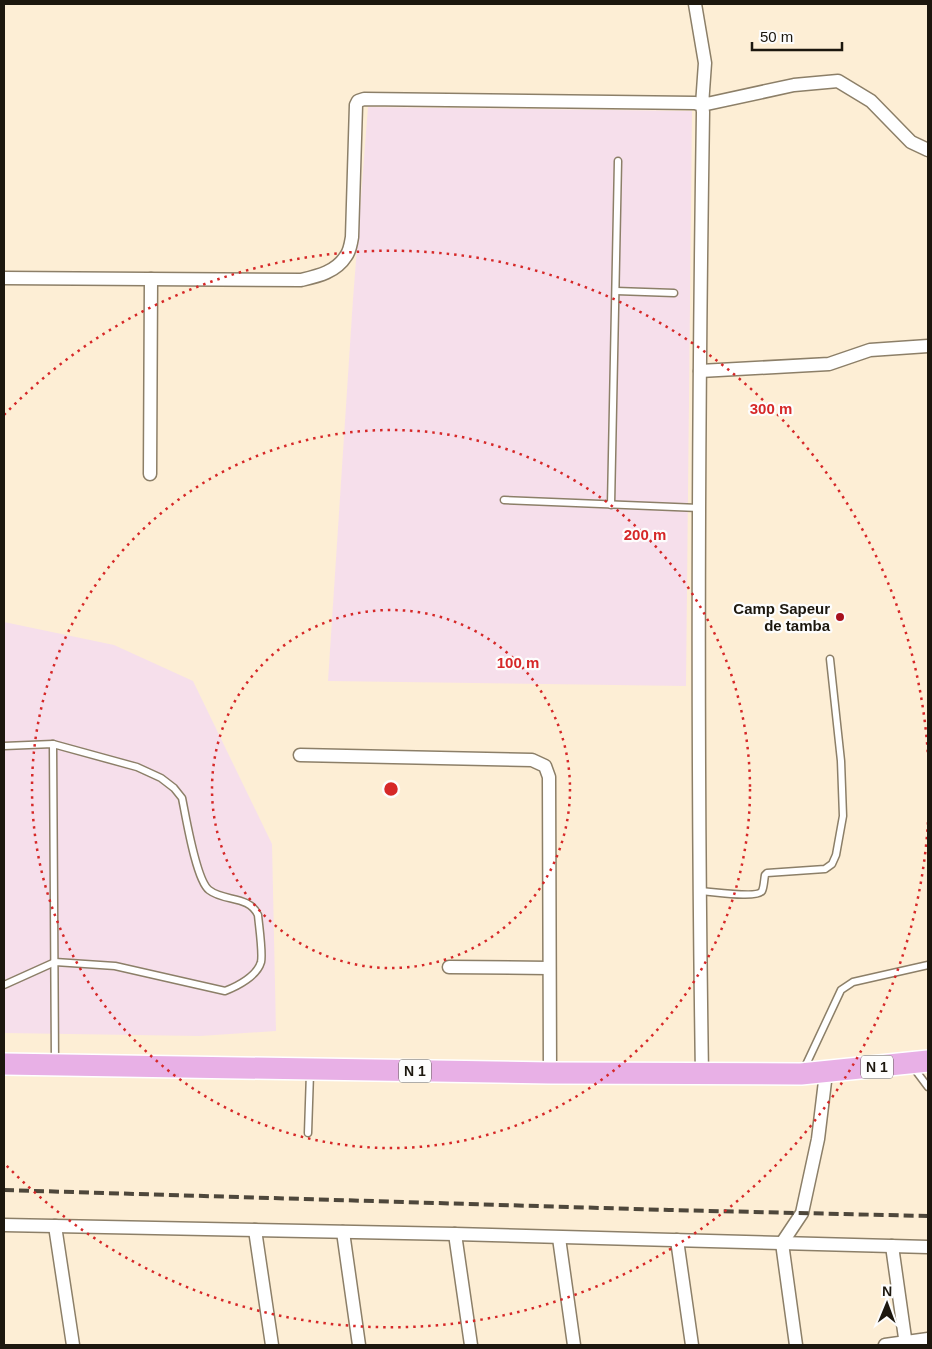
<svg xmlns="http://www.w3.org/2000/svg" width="932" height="1349" font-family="Arial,sans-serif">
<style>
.industrial{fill:#f6dfeb}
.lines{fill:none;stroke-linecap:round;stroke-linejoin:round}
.service-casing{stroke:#8c7f68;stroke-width:9}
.minor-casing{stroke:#8c7f68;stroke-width:15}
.trunk-casing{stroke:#fff;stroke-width:24}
.service{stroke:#fff;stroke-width:6}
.minor{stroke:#fff;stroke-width:12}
.trunk{stroke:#e8b0e6;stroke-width:21}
.rail{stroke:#4e473b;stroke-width:4;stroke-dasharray:10 5;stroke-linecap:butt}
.ring{fill:none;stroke:#d62828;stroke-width:2.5;stroke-dasharray:2.5 5}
.poi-dot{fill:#a7101d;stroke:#fdfdfd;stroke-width:2}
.labels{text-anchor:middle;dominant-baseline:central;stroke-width:4.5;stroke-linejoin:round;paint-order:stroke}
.shield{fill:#fdfdfd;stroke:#605c56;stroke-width:1}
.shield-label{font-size:14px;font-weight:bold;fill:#1c170e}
.poi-label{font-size:15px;font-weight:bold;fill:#1c170e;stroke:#fdfdfd;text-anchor:end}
.centre{fill:#d62828;stroke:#fdfdfd;stroke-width:2.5}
.ring-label{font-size:15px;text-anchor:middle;font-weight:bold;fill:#d62828;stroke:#fdfdfd;stroke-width:4.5;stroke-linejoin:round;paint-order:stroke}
</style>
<rect width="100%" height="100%" fill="#fdeed5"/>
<!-- industrial -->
<g class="industrial">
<polygon points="368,107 692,111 686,686 328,681 353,299"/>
<polygon points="4,622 114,645 193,681 272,844 276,1031 200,1036 4,1033"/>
</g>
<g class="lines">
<defs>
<g id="service">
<polyline points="616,291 674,293"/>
<polyline points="504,500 699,508"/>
<polyline points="611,505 618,161"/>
<polyline points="53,744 55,1063"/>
<path d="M4,746l49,-2 84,23 24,11 13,10 8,10c4,19 14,82 27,92 15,12 40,5 49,25 1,11 5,38 3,47 -4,14 -23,24 -36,29l-110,-25 -60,-4 -51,23"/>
<path d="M699,891c10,0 58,8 63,0 2,-4 2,-11 3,-16l2,-2 58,-4 7,-5 4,-9 7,-39 -2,-55 -11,-102"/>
<polyline points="913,1067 928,1087"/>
<polyline points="804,1069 841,990 853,982 928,965"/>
<polyline points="308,1133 310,1073"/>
</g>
<g id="minor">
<polyline points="695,4 705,63 702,105 794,85 838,81 871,101 911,142 928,150"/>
<path d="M4,278l297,2c17,-4 35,-8 45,-24 4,-5 5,-13 6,-19l4,-132 2,-4 6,-2 331,4 7,2 1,7c-5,321 -6,642 -1,963"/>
<polyline points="700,371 829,364 870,350 928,346"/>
<polyline points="150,474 151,279"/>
<polyline points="300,755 532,760 545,766 549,777 550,1073"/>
<polyline points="449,967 549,968"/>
<polyline points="4,1225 455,1234 928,1247"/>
<polyline points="55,1226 73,1345"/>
<polyline points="255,1230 272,1345"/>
<polyline points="343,1232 359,1345"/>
<polyline points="455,1234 471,1345"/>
<polyline points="559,1238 574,1345"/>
<polyline points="677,1240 692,1345"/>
<polyline points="892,1246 906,1345"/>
<polyline points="796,1345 782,1243 802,1213 818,1139 826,1073"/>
<polyline points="885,1345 928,1339"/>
</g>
<polyline id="trunk" points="4,1064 550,1073 801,1074 928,1061"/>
</defs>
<!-- service casing -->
<use href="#service" class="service-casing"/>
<!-- minor casing -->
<use href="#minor" class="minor-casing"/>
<!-- trunk casing -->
<use href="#trunk" class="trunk-casing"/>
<!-- service -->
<use href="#service" class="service"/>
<!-- minor -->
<use href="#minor" class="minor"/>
<!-- trunk -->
<use href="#trunk" class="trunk"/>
<!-- rail -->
<polyline class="rail" points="4,1190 669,1210 928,1216"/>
</g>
<!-- distance rings -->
<g class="ring">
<circle cx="391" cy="789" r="179"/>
<circle cx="391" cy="789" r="359"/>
<path d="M928 822A538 538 0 0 1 4 1163M4 415A538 538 0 0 1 928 756"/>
</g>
<!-- markers -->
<circle class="poi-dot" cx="840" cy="617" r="5"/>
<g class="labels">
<!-- shield labels -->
<g class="shield">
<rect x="861" y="1055.5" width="32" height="23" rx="4"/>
<rect x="399" y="1059.5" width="32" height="23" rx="4"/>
</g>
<g class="shield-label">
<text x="877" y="1067">N 1</text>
<text x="415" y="1071">N 1</text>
</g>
<!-- poi labels -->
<g class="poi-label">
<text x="830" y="608">Camp Sapeur<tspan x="830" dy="17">de tamba</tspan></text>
</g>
</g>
<circle cx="391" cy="789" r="8" class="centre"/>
<g class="ring-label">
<text x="771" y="414">300 m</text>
<text x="645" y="540">200 m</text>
<text x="518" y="668">100 m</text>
</g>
<!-- border -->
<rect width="932" height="1349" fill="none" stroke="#1c170e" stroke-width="10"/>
<!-- north arrow -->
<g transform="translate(887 1304) rotate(1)" stroke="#fdfdfd" stroke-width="4" paint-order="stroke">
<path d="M0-4L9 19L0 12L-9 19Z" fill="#1c170e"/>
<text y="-8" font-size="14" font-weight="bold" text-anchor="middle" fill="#1c170e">N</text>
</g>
<!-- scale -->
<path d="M752 42v8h90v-8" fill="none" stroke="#1c170e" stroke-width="2.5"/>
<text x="760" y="42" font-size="15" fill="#1c170e" stroke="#fdfdfd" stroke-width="4" paint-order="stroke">50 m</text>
</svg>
